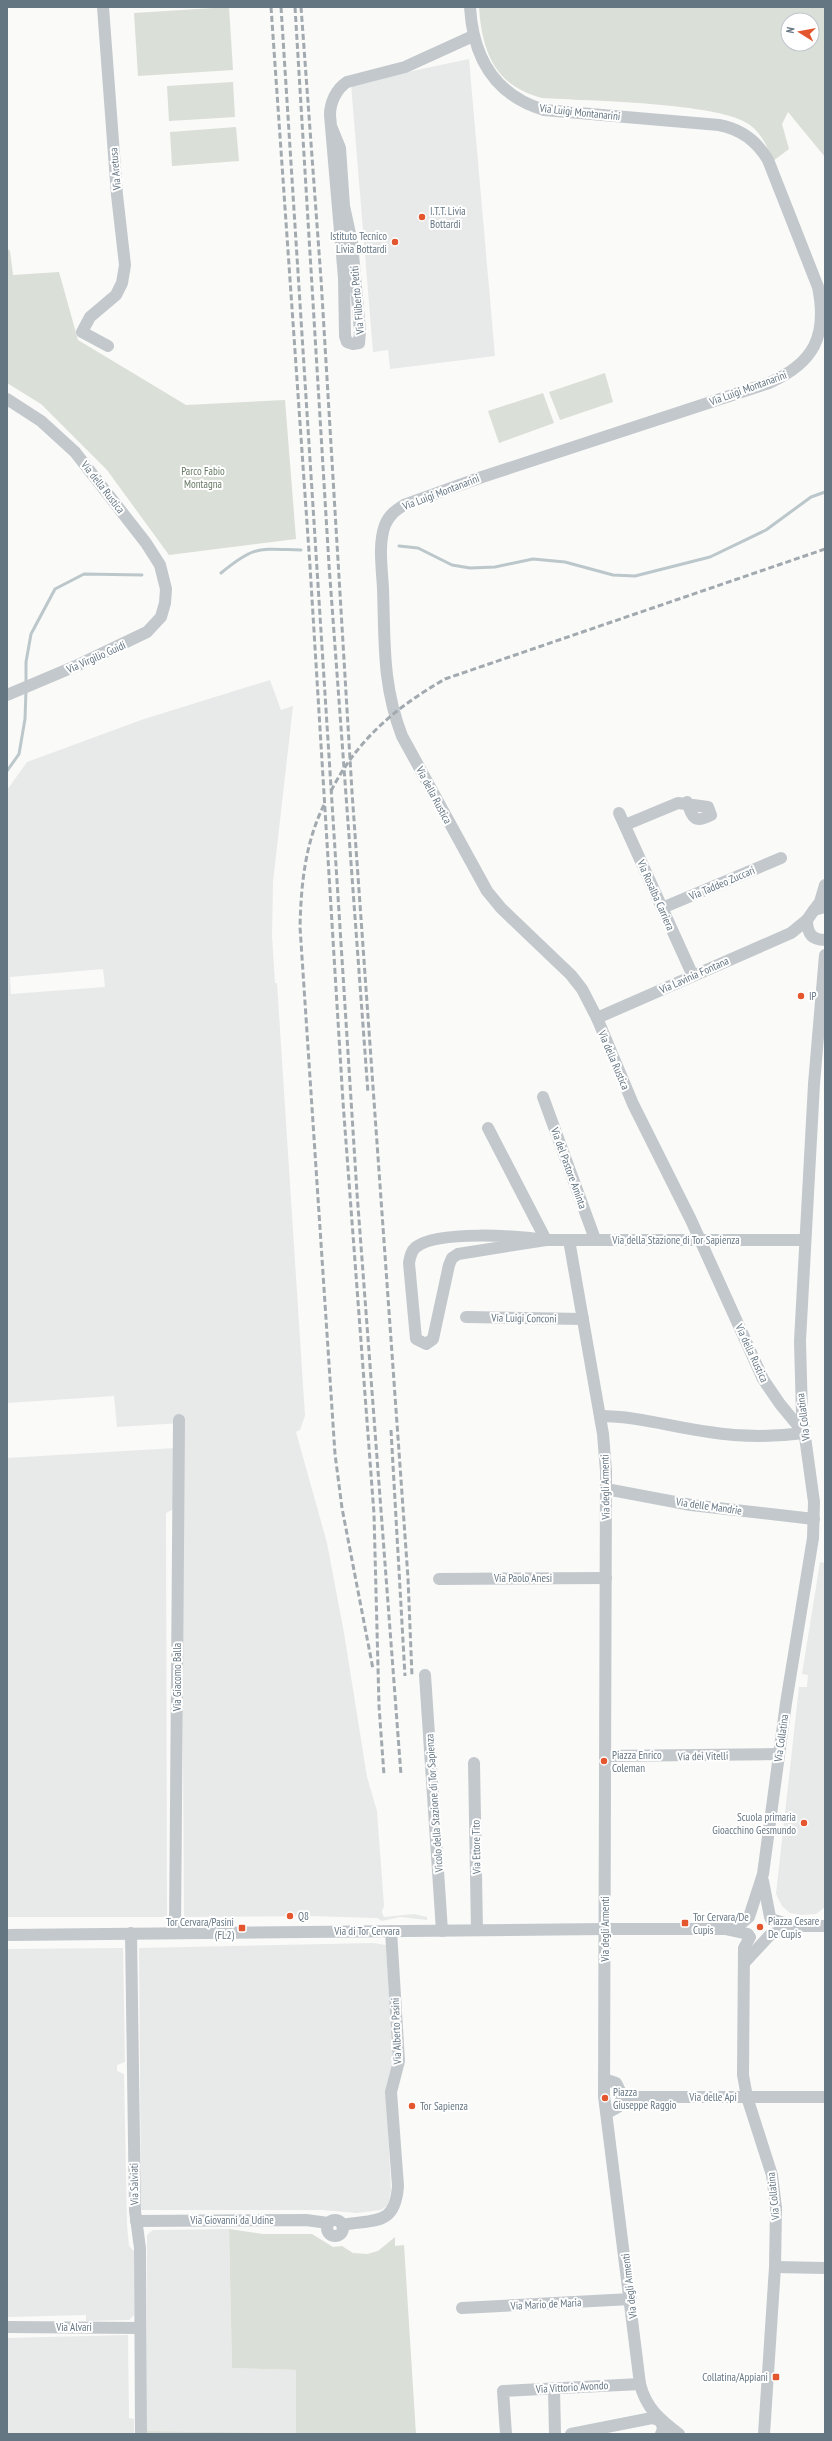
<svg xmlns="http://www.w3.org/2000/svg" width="832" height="2441" font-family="'PT Sans Narrow',sans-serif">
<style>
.built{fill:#e8e9e9;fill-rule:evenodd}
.green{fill:#dadfd7;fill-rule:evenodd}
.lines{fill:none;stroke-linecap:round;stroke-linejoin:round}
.stream{stroke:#bbc7cb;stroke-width:3}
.minor{stroke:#c3c8cc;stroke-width:12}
.rail{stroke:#a2aab0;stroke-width:3;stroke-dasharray:6 3;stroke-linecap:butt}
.poi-dot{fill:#e4572e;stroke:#fff;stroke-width:1.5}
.labels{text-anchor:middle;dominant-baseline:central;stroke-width:4;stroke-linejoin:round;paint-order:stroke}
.street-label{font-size:11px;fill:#657683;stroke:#fff}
.poi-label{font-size:11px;fill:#657683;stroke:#fff;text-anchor:start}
.park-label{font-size:11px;fill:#687a64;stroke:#fff}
</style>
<rect width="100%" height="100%" fill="#fafaf8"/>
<!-- built -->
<g class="built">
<polygon points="469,59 495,356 390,369 388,350 373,352 351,84"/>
<path d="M270,680l11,30 12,-4 -20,176 -1,54 3,47h2l28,433 -5,14 -4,2 31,111 17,90 23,144 10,34 7,95 -2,6 2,5 30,-3 13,3v3l-27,-3 -18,4 -5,-3 -66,-2 -127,1 -3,-494 -64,4 -3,-31 -107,7v-613l20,-28 117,-43zM103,969l2,18 -94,7 -1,-17z"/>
<polygon points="175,1448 174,1509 166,1513 167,1917 7,1917 7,1458"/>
<polygon points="820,1562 825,1563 825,1907 816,1914 802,1915 790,1913 782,1906 776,1894 799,1687 807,1687 808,1675 802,1674"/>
<polygon points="373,1943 386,1945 393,2060 386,2088 391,2190 388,2205 381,2210 357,2213 322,2210 141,2210 139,1948"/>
<polygon points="123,1948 125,2062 117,2065 117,2071 124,2074 127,2225 129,2246 134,2251 134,2315 129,2320 86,2321 86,2315 7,2317 7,1949"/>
<polygon points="229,2229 232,2368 296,2370 296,2433 147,2431 147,2235 153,2230"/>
<polygon points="128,2335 129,2418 134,2419 134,2434 7,2434 7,2338"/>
</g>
<!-- green -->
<g class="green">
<polygon points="229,7 233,70 138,76 134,13"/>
<path d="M479,7h346v150l-37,-45 -6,12 7,25 -16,12c-5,-13 -11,-27 -23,-36 -30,-23 -165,-24 -208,-27 -47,-12 -60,-46 -63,-91zM788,20h24v24h-24z"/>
<polygon points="233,82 235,117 169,121 167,86"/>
<polygon points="236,127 239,161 172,166 170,132"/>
<polygon points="7,248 10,251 13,275 59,272 78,340 186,405 285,400 296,539 169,555 107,470 41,404 7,383"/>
<polygon points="605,373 613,402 560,420 549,392"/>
<polygon points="543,393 554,423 499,443 488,411"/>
<polygon points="229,2229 263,2234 312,2234 333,2247 342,2246 353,2253 367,2254 378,2251 395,2237 395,2246 404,2245 416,2434 147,2434 147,2431 296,2433 296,2370 232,2368"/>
</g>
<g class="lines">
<!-- stream -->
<g class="stream">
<polyline points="399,546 418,548 452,565 470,568 495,567 533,559 565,562 613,575 635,576 710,557 766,530 811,497 825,492"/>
<path d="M221,573c34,-28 37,-24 80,-23"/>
<polyline points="26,685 26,662 31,634 55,589 84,574 142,575"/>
<polyline points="7,771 19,754 25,719 26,690"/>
</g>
<!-- minor -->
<g class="minor">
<polyline points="103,7 117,195 125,265 122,283 116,295 90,317 82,332 108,346"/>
<path d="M470,7c3,50 24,88 74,103l175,15c21,4 38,16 49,35l50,127c10,49 -4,76 -49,96l-287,94 -78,28c-8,5 -15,10 -19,20 -7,19 -3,43 -2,64 2,53 -1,95 19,147l85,155 14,17 70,67 11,14 15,29 36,86 58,116 72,159 17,25 24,29"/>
<path d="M331,126l9,22 4,58 8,37 8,88 -1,12 -6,1 -6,-2 -2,-6 -1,-58 -14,-163c0,-12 6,-26 17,-33l58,-15 68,-31"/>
<polyline points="7,399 41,421 75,452 146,543 160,565 166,589 165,603 161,617 147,632 78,665 7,695"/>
<polyline points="619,813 693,976"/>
<path d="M625,825l53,-22 30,4 3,8c-17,9 -18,3 -24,-13"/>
<path d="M825,907l-11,3 -7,10c0,13 5,20 18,20"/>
<polyline points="662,908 781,858"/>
<polyline points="814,910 820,902 825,885"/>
<polyline points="597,1018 791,933 807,920"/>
<polyline points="543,1097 595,1239"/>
<polyline points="488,1128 546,1240"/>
<path d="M546,1240c-27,-4 -108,-10 -130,7 -5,4 -6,10 -7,16l7,76 10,5 7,-5 16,-74 3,-7 6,-4 88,-14h259"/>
<path d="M569,1240l34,194 3,37 -2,625 36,288c6,24 20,36 39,50"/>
<polyline points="466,1317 583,1319"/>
<path d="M600,1416c37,0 72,11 109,16 32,5 64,5 95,1"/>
<polyline points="606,1489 691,1505 814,1519"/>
<polyline points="439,1579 606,1578"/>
<polyline points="425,1675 442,1931"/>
<polyline points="605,1756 779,1754"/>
<polyline points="474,1763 477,1930"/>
<polyline points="763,1881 770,1917"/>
<polyline points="771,1919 793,1926 825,1926"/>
<polyline points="728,1929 737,1927 749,1917 763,1874 786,1703 813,1538 814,1502 802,1415 800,1341 814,1084 825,955"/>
<polyline points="131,1933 135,2211 140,2248 141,2434"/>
<polyline points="175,1933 179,1420"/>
<polyline points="7,1935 605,1929 725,1929 748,1934"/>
<polyline points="750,1937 744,1948 743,2075 747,2097 772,2175 776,2208 775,2267 764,2434"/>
<polyline points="745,1962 770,1935 793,1926"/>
<polyline points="604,2079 616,2083 623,2097 825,2097"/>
<polyline points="607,2113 618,2107 623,2097"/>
<circle cx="335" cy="2228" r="8"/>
<polyline points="136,2221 306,2220 328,2223"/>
<path d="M342,2225c32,-6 53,2 56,-39l-7,-94 8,-31 -8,-130"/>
<polyline points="775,2267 825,2268"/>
<polyline points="462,2308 631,2299"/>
<polyline points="7,2327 140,2328"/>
<polyline points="554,2388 555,2434"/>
<polyline points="506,2434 503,2391 640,2384"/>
<path d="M571,2434l81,-16 7,2c4,5 5,8 2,14"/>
</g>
<!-- rail -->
<g class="rail">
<polyline points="271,7 310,566 343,1102 374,1514 379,1706 384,1775"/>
<polyline points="281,7 357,1193 401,1775"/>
<polyline points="295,7 329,565 368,1093"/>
<polyline points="301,7 321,279 352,792 408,1578 412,1676"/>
<path d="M331,791c26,-51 65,-84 114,-112l380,-130"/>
<path d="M324,805c-19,38 -23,80 -24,122l35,527 7,54 31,161"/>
<polyline points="391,1430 405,1676"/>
</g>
</g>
<!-- markers -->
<g class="poi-dot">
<circle cx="422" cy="217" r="4"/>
<circle cx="395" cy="242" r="4"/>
<circle cx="801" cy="996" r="4"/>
<circle cx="604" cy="1761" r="4"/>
<circle cx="804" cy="1823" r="4"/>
<circle cx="290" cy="1916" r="4"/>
<rect x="681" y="1919" width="8" height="8" rx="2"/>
<circle cx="760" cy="1927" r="4"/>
<rect x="238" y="1924" width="8" height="8" rx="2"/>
<circle cx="605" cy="2098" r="4"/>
<circle cx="412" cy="2106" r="4"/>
<rect x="772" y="2373" width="8" height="8" rx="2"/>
</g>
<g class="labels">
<!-- street labels -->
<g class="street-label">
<text transform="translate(580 112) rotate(6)">Via Luigi Montanarini</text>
<text transform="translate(115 169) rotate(-95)">Via Aretusa</text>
<text transform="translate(357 300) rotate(-95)">Via Filiberto Petiti</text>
<text transform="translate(748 388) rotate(-20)">Via Luigi Montanarini</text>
<text transform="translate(103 487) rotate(52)">Via della Rustica</text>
<text transform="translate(441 492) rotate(-21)">Via Luigi Montanarini</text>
<text transform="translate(96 657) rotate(-24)">Via Virgilio Guidi</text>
<text transform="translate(434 795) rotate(62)">Via della Rustica</text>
<text transform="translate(722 883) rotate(-23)">Via Taddeo Zuccari</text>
<text transform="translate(656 895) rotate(66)">Via Rosalba Carriera</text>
<text transform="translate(694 975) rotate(-24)">Via Lavinia Fontana</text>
<text transform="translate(614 1060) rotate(67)">Via della Rustica</text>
<text transform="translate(569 1168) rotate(70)">Via del Pastore Aminta</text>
<text x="676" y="1240">Via della Stazione di Tor Sapienza</text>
<text transform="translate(524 1318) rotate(1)">Via Luigi Conconi</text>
<text transform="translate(752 1353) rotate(65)">Via della Rustica</text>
<text transform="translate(803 1417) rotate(-97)">Via Collatina</text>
<text transform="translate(605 1487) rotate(-91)">Via degli Armenti</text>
<text transform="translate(709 1506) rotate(8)">Via delle Mandrie</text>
<text x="523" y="1578">Via Paolo Anesi</text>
<text transform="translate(177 1677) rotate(-90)">Via Giacomo Balla</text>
<text transform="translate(781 1738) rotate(-82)">Via Collatina</text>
<text transform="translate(703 1756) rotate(-1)">Via dei Vitelli</text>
<text transform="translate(434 1803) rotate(-94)">Vicolo della Stazione di Tor Sapienza</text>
<text transform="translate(476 1847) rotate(-91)">Via Ettore Tito</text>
<text transform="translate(605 1929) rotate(-90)">Via degli Armenti</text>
<text x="367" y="1931">Via di Tor Cervara</text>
<text transform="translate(396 2031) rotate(-92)">Via Alberto Pasini</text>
<text x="713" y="2097">Via delle Api</text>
<text transform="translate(134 2184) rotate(-91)">Via Salviati</text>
<text transform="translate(773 2196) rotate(-96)">Via Collatina</text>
<text x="232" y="2220">Via Giovanni da Udine</text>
<text transform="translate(629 2286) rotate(-97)">Via degli Armenti</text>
<text transform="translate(546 2304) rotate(-3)">Via Mario de Maria</text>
<text x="74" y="2327">Via Alvari</text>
<text transform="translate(572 2387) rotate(-3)">Via Vittorio Avondo</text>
</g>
<!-- poi labels -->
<g class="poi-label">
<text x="430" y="211">I.T.T. Livia<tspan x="430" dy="13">Bottardi</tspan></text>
<text x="387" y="236" text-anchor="end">Istituto Tecnico<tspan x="387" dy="13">Livia Bottardi</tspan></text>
<text x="809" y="996">IP</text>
<text x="612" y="1755">Piazza Enrico<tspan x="612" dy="13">Coleman</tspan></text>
<text x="796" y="1817" text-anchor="end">Scuola primaria<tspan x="796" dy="13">Gioacchino Gesmundo</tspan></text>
<text x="298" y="1916">Q8</text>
<text x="693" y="1917">Tor Cervara/De<tspan x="693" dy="13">Cupis</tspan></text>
<text x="768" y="1921">Piazza Cesare<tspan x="768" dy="13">De Cupis</tspan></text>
<text x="234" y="1922" text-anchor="end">Tor Cervara/Pasini<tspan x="234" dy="13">(FL2)</tspan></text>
<text x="613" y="2092">Piazza<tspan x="613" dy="13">Giuseppe Raggio</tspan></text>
<text x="420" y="2106">Tor Sapienza</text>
<text x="768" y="2377" text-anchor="end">Collatina/Appiani</text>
</g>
<!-- park labels -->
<g class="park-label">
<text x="203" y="471">Parco Fabio<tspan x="203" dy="13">Montagna</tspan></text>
</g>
</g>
<!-- border -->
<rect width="832" height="2441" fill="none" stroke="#657683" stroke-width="16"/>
<!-- north arrow -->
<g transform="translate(800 32) rotate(281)"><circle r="19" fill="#ffffff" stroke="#c1c8cd"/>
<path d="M0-3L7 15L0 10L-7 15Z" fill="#e4572e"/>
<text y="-6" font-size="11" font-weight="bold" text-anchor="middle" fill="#657683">N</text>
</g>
</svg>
